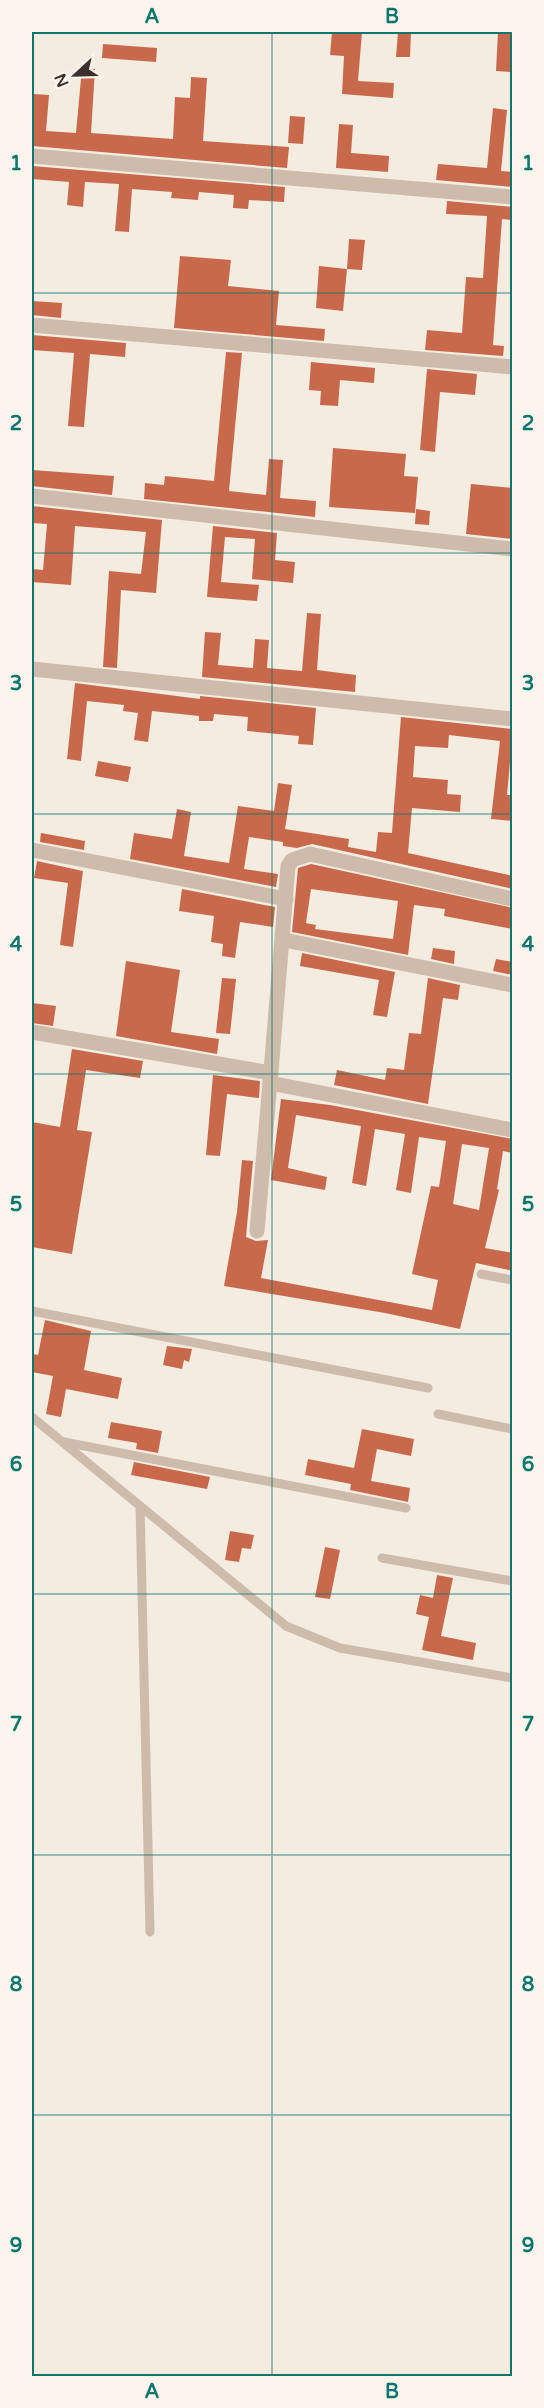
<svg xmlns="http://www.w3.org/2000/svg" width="544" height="2408" font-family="'Varela Round',sans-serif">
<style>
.building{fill:#c8694b;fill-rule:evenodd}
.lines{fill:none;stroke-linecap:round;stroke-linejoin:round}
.lane{stroke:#cdbbac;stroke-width:9}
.street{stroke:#cdbbac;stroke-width:15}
.grid{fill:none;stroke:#0f766e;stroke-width:1.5;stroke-opacity:0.55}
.neatline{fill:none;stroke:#0f766e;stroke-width:2}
.grid-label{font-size:20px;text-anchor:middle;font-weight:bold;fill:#0f766e}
</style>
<rect width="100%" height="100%" fill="#f4ebe1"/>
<!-- building -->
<g class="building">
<polygon points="332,32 362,32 358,81 394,83 393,98 342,94 344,56 330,55"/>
<polygon points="398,32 411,32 410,57 396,57"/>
<polygon points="498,32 513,32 512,72 496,71"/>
<polygon points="103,44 157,48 156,62 102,58"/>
<polygon points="82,68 95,69 91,133 173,139 175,97 190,98 191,77 207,78 203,141 289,147 287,168 32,146 33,94 49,95 46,131 76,133"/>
<polygon points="493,108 507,110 501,171 513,172 513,187 436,180 438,164 487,168"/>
<polygon points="290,116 305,117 303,144 288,143"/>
<polygon points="339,124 353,125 351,153 389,156 388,172 336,168"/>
<polygon points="32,166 285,187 284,202 249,200 248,209 233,208 234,195 199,192 198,200 171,198 172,192 132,189 129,232 115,231 119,184 85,182 83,207 67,205 69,182 32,179"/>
<polygon points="447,201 513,207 513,220 502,219 493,345 504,346 503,356 425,350 427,330 462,333 466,277 483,278 487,216 446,214"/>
<polygon points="349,239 365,240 362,270 347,269 343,311 316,308 319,266 347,269"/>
<polygon points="180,256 231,260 228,286 279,291 276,325 325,329 324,341 174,328"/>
<polygon points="32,301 62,303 61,318 32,315"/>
<polygon points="32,335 126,343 125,357 90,354 84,427 68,426 74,353 32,350"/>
<polygon points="226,352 242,353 229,491 266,495 269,459 283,460 280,498 316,501 315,517 144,499 145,483 164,485 165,476 214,481"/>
<polygon points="311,362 375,368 374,383 340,380 338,406 320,405 321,391 309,390"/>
<polygon points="427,369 477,374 475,395 440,392 435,452 420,450"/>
<polygon points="333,448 406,454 404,476 418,477 415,513 329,507"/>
<polygon points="32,470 114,476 112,495 32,486"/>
<polygon points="471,484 513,488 513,539 466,534"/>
<polygon points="32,506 162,520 156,593 121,590 117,668 103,667 109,571 141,574 146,532 75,526 71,585 32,582 32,569 43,570 47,524 32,523"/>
<polygon points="416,509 430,511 429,525 415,524"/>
<polygon points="213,526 277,533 275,560 295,562 293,583 252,579 255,539 225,537 221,582 259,585 257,601 207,597"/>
<polygon points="307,613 321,614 317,670 356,675 355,692 202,677 205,632 221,633 218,665 253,668 255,639 269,640 267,668 302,671"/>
<polygon points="75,683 200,699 200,696 316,708 313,745 298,744 299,736 247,731 248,717 214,714 213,721 199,721 199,716 152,711 148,742 134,740 138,713 123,711 124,705 87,701 81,761 67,759"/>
<polygon points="401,717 513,729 507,795 513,795 513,821 491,819 500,741 449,735 448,748 415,746 413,777 448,780 447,794 461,795 460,812 412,808 408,853 513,876 513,889 312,844 297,848 283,846 283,842 249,837 244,869 278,874 276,887 130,859 134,833 172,839 177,809 191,812 184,856 229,863 238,806 274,811 278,783 292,785 285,829 349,839 348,847 376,852 378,832 392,833"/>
<polygon points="98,761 131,767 128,782 95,776"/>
<polygon points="41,833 85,841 84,850 40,842"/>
<polygon points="37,861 83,871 73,947 60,945 68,883 34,878"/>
<path d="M311,864l202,44v21l-69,-13 1,-7 -31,-4 -6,50 -116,-23 6,-64zM311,889l87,12 -5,38 -78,-10 1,-4 -10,-2z"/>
<polygon points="182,889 275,907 273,927 240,922 235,958 222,956 223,944 211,942 214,916 179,911"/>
<polygon points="433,948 455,951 454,964 431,959"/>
<polygon points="302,953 395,972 387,1017 373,1015 379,980 300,966"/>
<polygon points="496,959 513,962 513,975 493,971"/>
<polygon points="126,961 180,970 171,1032 219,1039 217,1054 116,1036"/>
<polygon points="222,978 236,979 230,1034 216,1033"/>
<polygon points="428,978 460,985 458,1000 443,998 428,1104 334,1085 337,1070 385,1080 387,1068 404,1070 409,1033 421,1034"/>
<polygon points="32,1003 56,1006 53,1026 32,1023"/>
<polygon points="72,1049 143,1061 140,1078 86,1070 77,1130 92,1132 72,1254 32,1247 32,1122 60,1127"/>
<polygon points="213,1075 260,1081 259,1098 227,1094 220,1156 206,1155"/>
<path d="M281,1099l49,6 183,34v14l-10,-2 -6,38 2,1 -14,58 28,5v18l-37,-8 -16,66 -75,-16 -161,-27 13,-74 5,-52 11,1 -7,76 10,4 12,-1 -7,38 171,32 6,-30 -26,-6 19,-88 8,1 7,-46 -27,-4 -8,56 -15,-3 9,-56 -30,-5 -9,57 -14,-3 9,-57 -65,-11 -8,53 39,9 -2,13 -54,-10zM462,1144l27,4 -10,62 -26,-6z"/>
<polygon points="45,1320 91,1331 84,1370 122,1378 118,1399 66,1389 61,1417 46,1414 53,1376 32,1372 32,1354 38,1355"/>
<polygon points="167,1346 192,1349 189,1362 184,1360 182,1369 163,1365"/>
<polygon points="111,1422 162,1431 158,1453 136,1449 137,1443 108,1438"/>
<polygon points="362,1429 414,1439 411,1456 377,1449 371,1481 410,1488 408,1502 350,1490 351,1484 305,1475 308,1459 354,1468"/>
<polygon points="134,1462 210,1477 207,1489 131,1475"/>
<polygon points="230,1531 254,1535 251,1549 242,1548 239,1562 225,1560"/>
<polygon points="325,1547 340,1550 330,1599 315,1597"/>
<polygon points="437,1575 453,1578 441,1636 476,1643 473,1660 422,1650 429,1617 416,1614 420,1595 433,1598"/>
</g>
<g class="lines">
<!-- lane -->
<g class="lane">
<polyline points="481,1274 512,1280"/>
<polyline points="32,1311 428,1388"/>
<polyline points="438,1414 512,1429"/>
<polyline points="32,1417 286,1626 340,1648 512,1678"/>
<polyline points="64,1442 406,1508"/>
<polyline points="140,1506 150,1932"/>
<polyline points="382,1558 512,1581"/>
</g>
<!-- street -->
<g class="street">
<polyline points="32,156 512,197"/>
<polyline points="32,325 512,367"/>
<polyline points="32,496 512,549"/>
<polyline points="32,669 512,719"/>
<polyline points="32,850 286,899"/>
<polyline points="512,899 310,854 292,860 288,866 270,1083 512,1130"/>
<polyline points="284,940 512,985"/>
<polyline points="32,1032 271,1073"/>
<polyline points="257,1231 270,1083"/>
</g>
</g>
<!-- grid -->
<path class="grid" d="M272,32v2344M32,293h480M32,553h480M32,814h480M32,1074h480M32,1334h480M32,1594h480M32,1855h480M32,2115h480"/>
<!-- border -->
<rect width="544" height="2408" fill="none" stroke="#fbf5ee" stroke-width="66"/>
<!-- north arrow -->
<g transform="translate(75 75) rotate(248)" stroke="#fbf5ee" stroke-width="4.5" paint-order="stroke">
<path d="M0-4.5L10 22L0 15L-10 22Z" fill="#3b302b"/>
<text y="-9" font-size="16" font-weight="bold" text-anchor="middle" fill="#3b302b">N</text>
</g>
<rect x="33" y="33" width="478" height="2342" class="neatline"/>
<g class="grid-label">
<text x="152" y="23">A</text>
<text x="392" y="23">B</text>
<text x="16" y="170">1</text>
<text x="528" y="170">1</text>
<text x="16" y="430">2</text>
<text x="528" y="430">2</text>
<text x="16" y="690">3</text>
<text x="528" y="690">3</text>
<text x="16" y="951">4</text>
<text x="528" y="951">4</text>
<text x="16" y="1211">5</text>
<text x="528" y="1211">5</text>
<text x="16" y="1471">6</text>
<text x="528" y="1471">6</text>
<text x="16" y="1731">7</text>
<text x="528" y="1731">7</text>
<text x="16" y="1991">8</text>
<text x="528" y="1991">8</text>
<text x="16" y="2252">9</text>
<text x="528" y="2252">9</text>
<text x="152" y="2398">A</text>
<text x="392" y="2398">B</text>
</g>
</svg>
